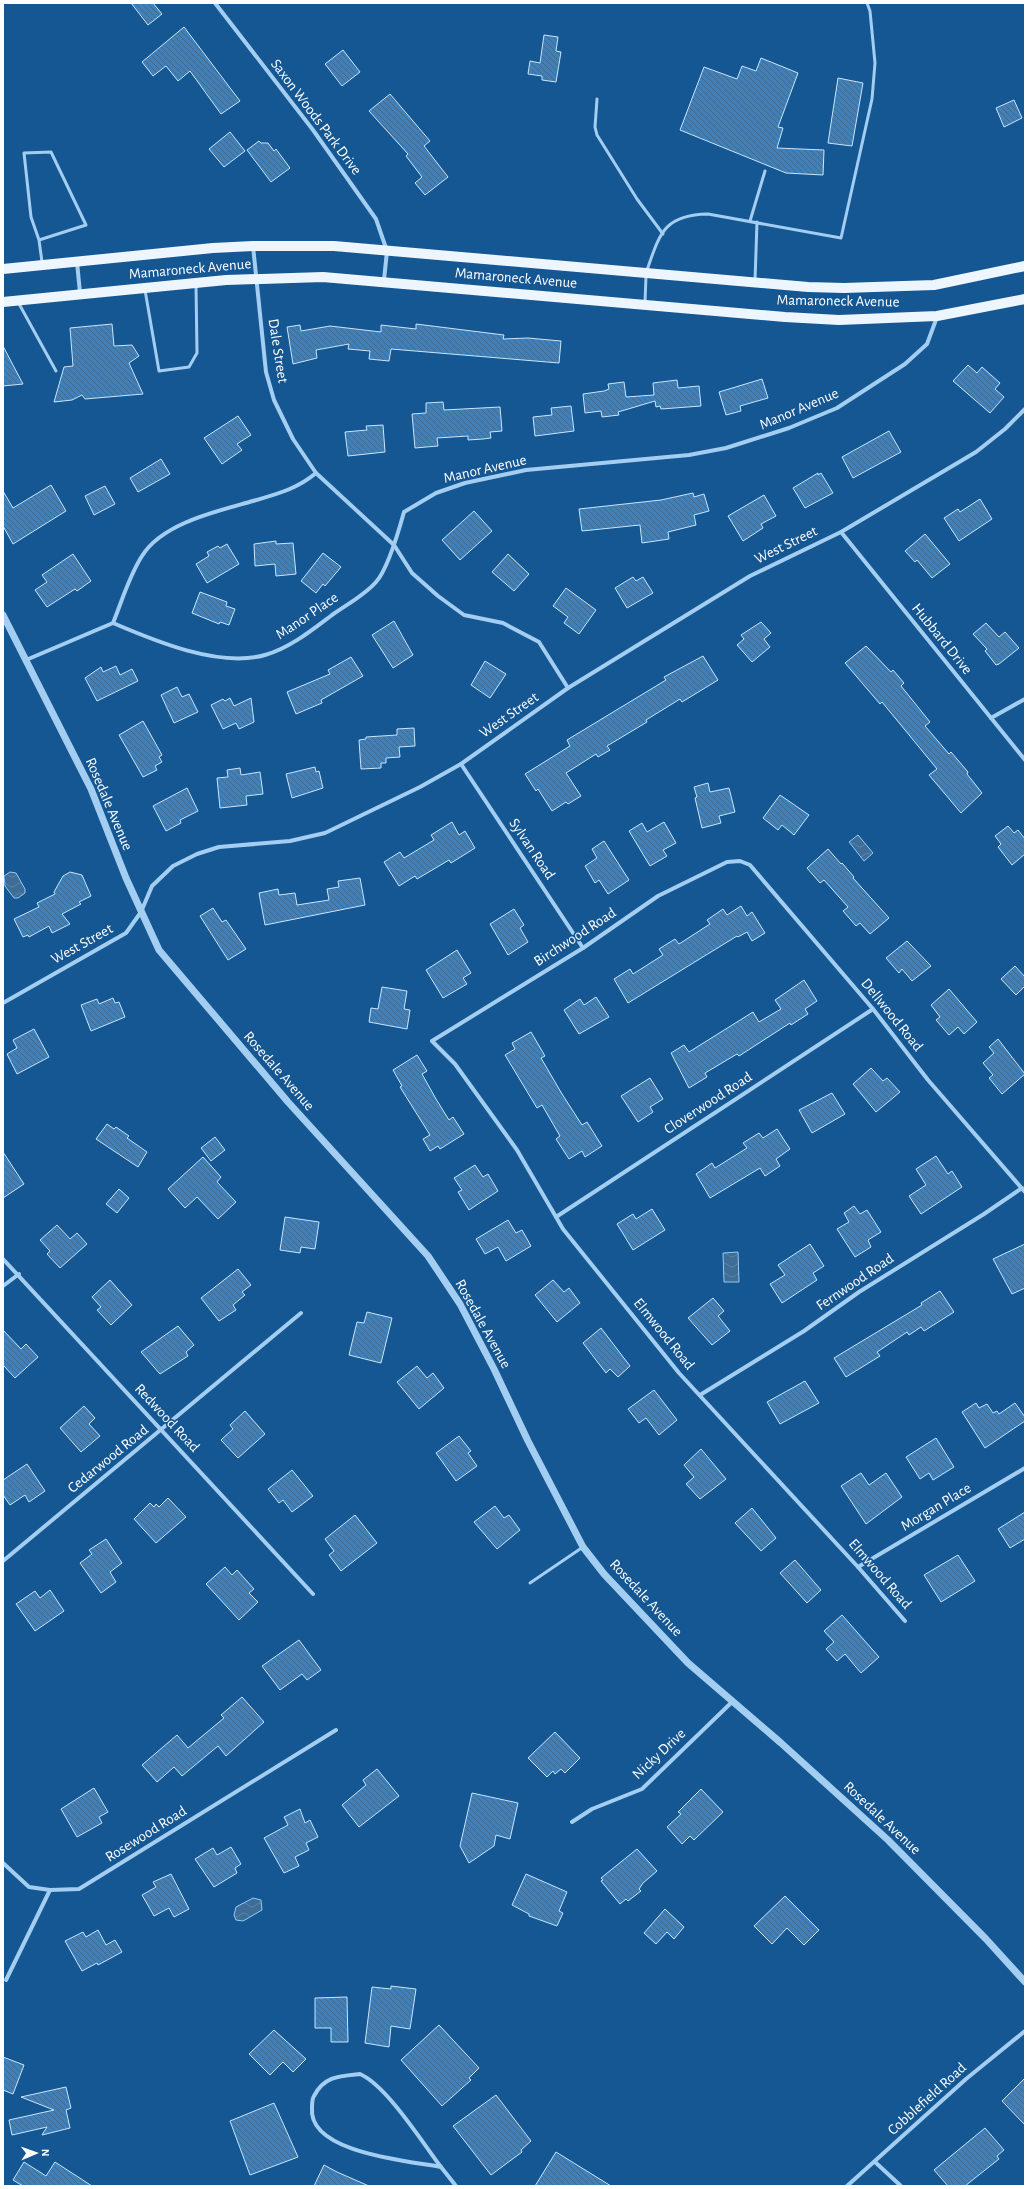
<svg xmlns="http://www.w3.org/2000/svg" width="1028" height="2189" font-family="'Alegreya Sans',sans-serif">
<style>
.water{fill:url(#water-waves);stroke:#95caf4}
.building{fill:url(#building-back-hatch);stroke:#cae5fc}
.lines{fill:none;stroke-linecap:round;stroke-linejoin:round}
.service{stroke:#a3cef1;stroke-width:3}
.minor{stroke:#a3cef1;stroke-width:4}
.tertiary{stroke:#a3cef1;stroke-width:7}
.primary{stroke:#edf6ff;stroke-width:10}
.labels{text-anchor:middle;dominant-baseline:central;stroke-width:3.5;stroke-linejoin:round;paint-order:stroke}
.street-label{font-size:15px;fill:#fff;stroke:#155793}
</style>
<defs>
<pattern id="water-waves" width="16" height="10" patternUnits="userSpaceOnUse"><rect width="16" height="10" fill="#3e6d98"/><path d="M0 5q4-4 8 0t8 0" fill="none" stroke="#5b83a7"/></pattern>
<pattern id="building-back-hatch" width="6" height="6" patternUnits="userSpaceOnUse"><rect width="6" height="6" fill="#3d80bb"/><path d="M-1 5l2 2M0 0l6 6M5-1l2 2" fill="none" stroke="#446989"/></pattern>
</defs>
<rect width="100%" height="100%" fill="#155793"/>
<!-- water -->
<g class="water">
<polygon points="858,835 873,853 864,861 849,842"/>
<polygon points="10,872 16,873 25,889 25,893 18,898 14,898 5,886 4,876"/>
<polygon points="738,1252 739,1282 724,1282 723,1253"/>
<polygon points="253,1898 261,1900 262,1910 243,1921 236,1920 234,1915 236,1907"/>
</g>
<!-- building -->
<g class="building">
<polygon points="131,3 153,3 162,14 148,25"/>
<polygon points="184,27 240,101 221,114 190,71 178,81 166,66 153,76 142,62"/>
<polygon points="544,35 558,37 556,51 561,52 556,82 542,80 542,76 528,74 530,61 540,63"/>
<polygon points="343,50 360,72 342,86 325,64"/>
<polygon points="761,58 798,73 778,127 783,128 777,148 824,150 823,175 786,173 680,130 704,67 737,79 742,66 756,71"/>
<polygon points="838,78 863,83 852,146 828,143"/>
<polygon points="390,94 430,141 424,146 448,177 425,195 415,183 422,177 406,156 408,154 369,111"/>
<polygon points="1014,100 1022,118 1004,127 996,108"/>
<polygon points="230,132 245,151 224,167 209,149"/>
<polygon points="259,141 261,143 268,143 274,151 276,149 290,168 271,182 247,150"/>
<polygon points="112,324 114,346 132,345 139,356 129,363 143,394 85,399 82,395 72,400 54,402 64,367 73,366 70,328"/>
<polygon points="416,324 504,335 503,339 528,338 561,341 559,363 391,349 389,361 369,359 370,351 348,349 349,344 316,350 317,358 293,364 287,327 300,325 301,331 330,326 381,332 381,325 416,329"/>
<polygon points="3,346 23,384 3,386"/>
<polygon points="968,365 977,373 982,367 1000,383 995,389 1004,397 990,413 953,381"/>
<polygon points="762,379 768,398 740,406 741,411 726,415 719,392"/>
<polygon points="677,380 678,388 699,386 701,406 661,409 660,406 656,407 655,401 618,412 619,415 602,417 601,411 585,413 583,394 604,391 609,389 608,384 624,382 626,397 654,395 653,383"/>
<polygon points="443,402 444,410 500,407 502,431 490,432 491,438 483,439 468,440 468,436 437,438 438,446 415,448 412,414 426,413 426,403"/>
<polygon points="571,406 574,431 535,436 533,417 552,415 551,408"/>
<polygon points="238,416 251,435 237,444 242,450 222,464 204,438"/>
<polygon points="383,425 385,452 348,456 345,432 367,430 366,426"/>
<polygon points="889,431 901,452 853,478 842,457"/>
<polygon points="161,459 170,474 138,492 130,478"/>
<polygon points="818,473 818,475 821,473 833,493 805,508 793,488"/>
<polygon points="51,485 66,511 13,544 3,526 3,491 13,508"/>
<polygon points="105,486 115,504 94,515 85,496"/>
<polygon points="693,493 694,497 704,494 709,511 694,515 696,525 668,532 669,539 642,543 640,525 582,531 579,509 661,500"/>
<polygon points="764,495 776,516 761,524 763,528 743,541 728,516"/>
<polygon points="980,499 992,519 959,541 944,518 958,509 960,512"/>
<polygon points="474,511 492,531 460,560 442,540"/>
<polygon points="925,534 950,564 932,578 917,560 915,562 905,551"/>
<polygon points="276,541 276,544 293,543 296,574 276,576 275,564 255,566 254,544"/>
<polygon points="227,544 239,564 207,583 196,564 209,556 207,552 218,546 220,548"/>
<polygon points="323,553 341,567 325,586 323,584 316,593 301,581"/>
<polygon points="73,554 91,581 77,591 75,589 47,607 35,590 47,582 42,575"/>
<polygon points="508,554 529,574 514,591 492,572"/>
<polygon points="633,577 636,581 643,577 653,593 627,608 615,588"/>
<polygon points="566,588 596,610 579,634 564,623 568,617 553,606"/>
<polygon points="200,592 227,602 226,606 235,609 229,625 220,622 219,624 192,613"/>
<polygon points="394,621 413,655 393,668 372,635"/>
<polygon points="761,622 771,633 764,639 770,647 752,662 737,645 744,639 741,635"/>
<polygon points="986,623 999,637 1005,632 1019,648 999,664 996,665 985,651 987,649 973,634"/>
<polygon points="866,646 891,672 893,670 904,683 901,686 930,722 925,726 949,754 951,752 968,772 967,774 982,793 961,813 929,775 937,769 882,702 880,704 845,663"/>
<polygon points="703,656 718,680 682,702 680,699 646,720 647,722 607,746 610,750 598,757 596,754 566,773 581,796 568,804 566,802 552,811 538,789 536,791 525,774 570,746 567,740 666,680 664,677"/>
<polygon points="351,657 363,676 321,700 322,703 296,714 287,692 330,674 328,670"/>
<polygon points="485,661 506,674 490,698 471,685"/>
<polygon points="116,666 120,675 132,669 138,681 97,701 85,678 101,667 103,672"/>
<polygon points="177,687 182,697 189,694 198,712 174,723 161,695"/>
<polygon points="230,698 234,706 251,698 254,722 239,729 236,723 223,729 211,705 223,699 225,701"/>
<polygon points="143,721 162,755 159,757 162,762 155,766 157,770 143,777 119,735"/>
<polygon points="414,728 415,746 399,747 400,757 386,758 386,763 381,763 381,768 361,769 359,740 366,739 366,737 397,735 397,729"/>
<polygon points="315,767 316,772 319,771 323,788 292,798 286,774"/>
<polygon points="240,768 241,775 260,772 263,794 246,796 247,805 220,808 217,778 228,777 227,770"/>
<polygon points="708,783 710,792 729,788 735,812 719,816 721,823 702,828 695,798 697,797 694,787"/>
<polygon points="187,788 198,811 180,820 181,823 166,831 153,806"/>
<polygon points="780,795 809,815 794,835 782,825 778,830 763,818"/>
<polygon points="452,822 459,835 465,831 475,848 451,863 449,860 417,879 415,876 399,886 384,862 400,852 404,858 434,840 431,835"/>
<polygon points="664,822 676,843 663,850 667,856 650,866 629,831 642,823 647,832"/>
<polygon points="1008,826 1014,833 1018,830 1025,839 1025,854 1012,865 998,847 1001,844 995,836"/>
<polygon points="604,841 629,880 608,894 599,880 595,883 585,866 597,858 592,849"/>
<polygon points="828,849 841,864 842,863 854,877 853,878 889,918 870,934 860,923 856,926 843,911 848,907 824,880 820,883 807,868"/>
<polygon points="70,872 82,875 91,896 79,902 81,904 62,914 70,924 52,933 49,926 29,937 28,935 23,937 14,919 39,907 37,903 55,894 54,892 63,876"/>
<polygon points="360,878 365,905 265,925 259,893 278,889 279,895 295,893 297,905 329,900 327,889 339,887 338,881"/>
<polygon points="741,906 747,916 752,912 765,933 752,941 747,932 738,937 737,936 628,1003 614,979 630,969 633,974 663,955 659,949 675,939 679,944 710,924 707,920 723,909 727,915"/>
<polygon points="213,908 222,922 226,920 246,949 228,960 200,916"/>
<polygon points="514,909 524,925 520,928 528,942 508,955 490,924"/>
<polygon points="907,941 931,966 912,981 902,969 899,973 886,958"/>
<polygon points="457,950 471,973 463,978 467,984 443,998 426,970"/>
<polygon points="1015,966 1025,977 1025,986 1016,995 1001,979"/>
<polygon points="804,980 817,1001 805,1009 808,1014 791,1025 790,1023 739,1056 737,1054 705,1073 707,1077 689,1088 671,1053 684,1045 689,1052 753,1012 759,1022 781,1009 775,1000"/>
<polygon points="382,987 407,991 404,1009 410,1010 407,1029 369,1022 371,1008 378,1009"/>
<polygon points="949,989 977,1022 964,1034 958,1027 949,1035 936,1020 940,1017 931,1005"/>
<polygon points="596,997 609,1017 579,1034 564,1010 580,999 584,1005"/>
<polygon points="113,998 115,1003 119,1002 125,1017 91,1031 81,1005 97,999 99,1004"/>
<polygon points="34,1029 49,1057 17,1074 7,1054 17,1048 13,1040"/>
<polygon points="531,1032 545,1056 541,1058 562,1094 582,1125 587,1122 602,1146 585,1157 582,1151 569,1159 556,1139 560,1136 542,1105 537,1108 505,1055 515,1049 512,1043"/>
<polygon points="998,1039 1025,1074 1002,1094 989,1078 993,1075 983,1063 994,1053 989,1047"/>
<polygon points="417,1055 427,1071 422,1074 436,1099 449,1120 453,1117 464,1134 440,1149 438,1146 430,1151 423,1139 430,1135 400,1087 402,1086 393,1070"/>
<polygon points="871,1068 883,1081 887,1078 900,1092 876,1112 853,1084"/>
<polygon points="650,1078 663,1099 650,1107 653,1112 638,1122 621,1096"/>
<polygon points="832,1093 845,1114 812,1133 799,1110"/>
<polygon points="107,1124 114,1129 116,1127 129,1136 127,1138 147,1152 138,1167 96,1139"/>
<polygon points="777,1129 790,1149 776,1159 780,1166 765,1176 760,1168 710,1198 696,1174 712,1163 715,1168 747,1148 743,1143 759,1133 763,1138"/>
<polygon points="215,1137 225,1150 211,1161 201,1148"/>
<polygon points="3,1152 24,1184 3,1198"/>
<polygon points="936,1156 948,1174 952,1171 962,1187 921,1214 909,1196 926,1185 916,1169"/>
<polygon points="203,1157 221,1177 217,1182 236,1202 218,1219 197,1197 185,1208 168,1189"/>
<polygon points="475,1165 483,1177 488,1174 498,1191 469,1210 458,1192 462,1190 454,1178"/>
<polygon points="119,1189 129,1198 117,1213 106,1204"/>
<polygon points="854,1206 860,1214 867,1210 881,1232 868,1240 871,1247 855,1257 837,1229 849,1222 844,1213"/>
<polygon points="652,1209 665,1230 633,1250 617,1224 633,1214 636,1219"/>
<polygon points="285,1217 319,1222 315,1249 301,1247 300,1253 280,1250"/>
<polygon points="508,1220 516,1233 522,1230 531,1246 506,1261 498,1247 485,1254 476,1239"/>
<polygon points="57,1225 70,1239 77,1233 87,1244 60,1268 47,1254 50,1251 40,1240"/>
<polygon points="810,1244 824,1266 813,1273 817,1280 782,1303 770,1284 785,1275 778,1265"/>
<polygon points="1025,1244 1025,1288 1012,1294 993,1259"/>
<polygon points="238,1269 251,1285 242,1292 245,1295 233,1305 236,1310 219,1321 201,1298"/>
<polygon points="110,1280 132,1305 111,1325 97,1310 101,1307 92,1297"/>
<polygon points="553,1280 564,1292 569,1288 580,1303 557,1322 535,1295"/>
<polygon points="940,1291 954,1312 924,1331 921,1327 909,1335 907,1332 877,1352 880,1356 846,1377 834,1358 922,1305 921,1303"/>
<polygon points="713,1298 724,1311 718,1316 730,1331 712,1345 688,1318"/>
<polygon points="367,1312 392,1318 381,1363 349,1355 357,1322 364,1323"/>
<polygon points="178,1326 194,1345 186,1352 188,1356 160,1374 141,1352"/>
<polygon points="601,1328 630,1366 618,1377 610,1369 606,1373 583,1343"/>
<polygon points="3,1330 21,1349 26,1344 38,1357 15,1378 3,1365"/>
<polygon points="417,1366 427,1378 433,1373 444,1388 419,1409 397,1382"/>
<polygon points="805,1381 819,1403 780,1424 767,1402"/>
<polygon points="654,1390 677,1420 659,1435 646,1418 639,1423 628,1409"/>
<polygon points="976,1403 979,1408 987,1404 993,1413 997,1411 999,1414 1015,1403 1025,1417 1025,1421 985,1448 962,1412"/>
<polygon points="84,1406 95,1418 89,1424 100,1436 81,1452 60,1428"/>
<polygon points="245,1411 265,1434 238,1458 221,1440 233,1429 230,1425"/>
<polygon points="459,1436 471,1451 468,1453 477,1466 456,1481 436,1453"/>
<polygon points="936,1438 954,1467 933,1480 929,1473 920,1479 906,1457"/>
<polygon points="701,1449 726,1479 700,1499 686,1484 694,1477 684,1465"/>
<polygon points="27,1464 45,1491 29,1502 25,1495 10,1505 3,1495 3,1480"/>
<polygon points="292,1470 313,1496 292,1512 283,1500 279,1503 268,1489"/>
<polygon points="861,1473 869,1485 886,1473 902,1497 866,1524 841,1486"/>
<polygon points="168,1498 186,1517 156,1543 134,1519 150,1503 154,1507 156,1504 159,1507"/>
<polygon points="495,1506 504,1518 509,1515 520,1530 497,1549 474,1522"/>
<polygon points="752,1508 776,1538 761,1551 735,1523"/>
<polygon points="1025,1512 1025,1539 1010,1548 998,1529"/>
<polygon points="355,1515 377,1543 341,1571 329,1555 334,1551 325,1539"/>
<polygon points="106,1539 122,1563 110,1572 116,1582 101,1593 80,1563 92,1554 89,1550"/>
<polygon points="958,1555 975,1581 941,1602 924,1575"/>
<polygon points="795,1560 821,1590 807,1603 780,1573"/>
<polygon points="225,1567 232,1575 237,1570 254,1589 249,1593 258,1602 239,1620 206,1584"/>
<polygon points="50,1590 64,1611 35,1631 16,1604 35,1591 40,1598"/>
<polygon points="842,1615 879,1657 861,1673 845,1654 837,1661 826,1649 834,1642 824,1631"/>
<polygon points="299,1640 321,1670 307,1680 302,1674 280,1690 262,1666"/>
<polygon points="242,1697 264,1722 226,1756 218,1746 182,1776 174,1767 157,1782 142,1765 177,1735 188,1748 224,1718 221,1715"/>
<polygon points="555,1732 580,1758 565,1773 561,1769 555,1774 553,1771 547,1777 528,1758"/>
<polygon points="377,1769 399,1796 359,1827 342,1805 366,1785 363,1780"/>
<polygon points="94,1788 108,1812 99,1817 102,1823 77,1837 61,1809"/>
<polygon points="701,1789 723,1812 694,1840 690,1836 682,1844 667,1827 681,1814 678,1812"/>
<polygon points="472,1793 518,1803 510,1839 496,1835 494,1846 469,1863 460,1846"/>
<polygon points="300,1809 305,1823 310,1820 318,1837 306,1843 309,1850 295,1857 299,1866 284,1873 264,1838 288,1825 284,1817"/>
<polygon points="231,1847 241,1864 235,1868 237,1873 214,1887 195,1859 213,1848 217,1855"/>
<polygon points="637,1849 657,1871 643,1883 639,1889 641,1891 628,1901 626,1899 620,1904 601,1881 603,1880 601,1878"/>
<polygon points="171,1874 189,1909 174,1917 169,1908 154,1916 142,1895 156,1887 153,1882"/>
<polygon points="526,1874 567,1892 559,1911 563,1913 557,1926 529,1916 529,1914 512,1905"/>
<polygon points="785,1896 819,1930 804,1945 787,1928 772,1944 754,1926"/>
<polygon points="665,1909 684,1927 674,1939 667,1932 656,1944 644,1933"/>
<polygon points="98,1930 106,1945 115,1940 122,1952 98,1965 97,1963 82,1971 65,1941 83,1932 86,1937"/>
<polygon points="391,1986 416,1989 410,2029 391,2026 389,2047 365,2043 372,1987 391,1989"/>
<polygon points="347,1997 348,2042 331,2042 331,2028 315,2028 315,1998"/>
<polygon points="439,2025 479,2068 469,2078 471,2080 442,2106 401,2060"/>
<polygon points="274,2030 306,2059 293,2072 283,2062 270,2075 249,2054"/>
<polygon points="3,2057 24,2065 13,2094 3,2090"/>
<polygon points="1025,2078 1025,2125 1002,2101"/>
<polygon points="66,2087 71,2108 66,2110 70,2128 42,2135 47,2127 12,2135 9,2120 54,2110 21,2097"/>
<polygon points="496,2095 531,2141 521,2150 522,2152 491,2175 453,2126"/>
<polygon points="274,2103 298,2157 250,2175 230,2121"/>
<polygon points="985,2128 1004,2150 997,2156 999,2159 965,2186 948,2186 934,2170"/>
<polygon points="556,2152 611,2186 535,2186"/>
<polygon points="24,2162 46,2176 55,2162 92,2186 23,2186 13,2180"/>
<polygon points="324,2165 337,2172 369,2186 314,2186"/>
</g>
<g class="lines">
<!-- service -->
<g class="service">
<polyline points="597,99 595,127 597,135 637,199 663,234"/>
<polyline points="750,221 765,171"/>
<polyline points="39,240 86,225 51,152 24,153 31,217 39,240 42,262"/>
<path d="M647,270c13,-37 17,-55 61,-56l133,24 31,-139 3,-36 -5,-52 -3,-8"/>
<polyline points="755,281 757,222"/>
<polyline points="145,290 159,371 189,367 197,353 196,285"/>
<polyline points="18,302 56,371"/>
<polyline points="645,302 646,276"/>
<polyline points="530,1583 583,1547"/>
</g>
<!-- minor -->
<g class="minor">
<polyline points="215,3 313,130 376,219 387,251 384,280"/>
<polyline points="253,246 266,372 274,400 293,439 316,473 394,545 412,573 438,596 464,615 503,623 539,642 568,688"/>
<polyline points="77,262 80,293"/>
<polyline points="841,532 1025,760"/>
<path d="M113,623c42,18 106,45 152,32 25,-7 47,-25 67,-40 14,-10 33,-20 44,-33 12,-13 23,-52 28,-70l32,-19 29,-10 61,-13 163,-15 37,-7 63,-20 48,-20 68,-44 22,-20 10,-27"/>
<path d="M26,660l87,-37c9,-22 16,-47 29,-67 20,-33 76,-45 111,-55 24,-7 44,-12 63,-28"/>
<polyline points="991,718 1025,699"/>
<polyline points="461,764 583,948"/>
<polyline points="3,1003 126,933 141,912 152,886 173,866 197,854 219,847 290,841 325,833 420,787 461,764 568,688 750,576 841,532 976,452 1005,429 1025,409"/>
<polyline points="556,1217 873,1009"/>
<polyline points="3,1259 313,1594"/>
<polyline points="3,1286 19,1274"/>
<polyline points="700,1395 804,1331 859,1292 984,1214 1022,1188"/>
<polyline points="3,1561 301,1313"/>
<polyline points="858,1567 1025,1468"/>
<polyline points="905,1621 858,1567 679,1373 563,1229 517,1150 455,1064 432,1041 583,948 658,896 727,862 740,861 750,865 873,1009 928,1080 1025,1192"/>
<polyline points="572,1822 592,1809 642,1789 732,1702"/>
<polyline points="3,1863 29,1887 50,1890 79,1889 336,1730"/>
<polyline points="6,1980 50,1890"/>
<path d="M360,2074c27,12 62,68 81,93 -32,-6 -133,-14 -129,-59 0,-4 0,-9 2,-12 10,-20 26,-20 46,-22z"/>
<polyline points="875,2162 901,2186"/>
<polyline points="441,2167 456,2186"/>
<polyline points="847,2186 966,2079 1025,2031"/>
</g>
<!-- tertiary -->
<polyline class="tertiary" points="3,615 91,789 126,878 159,950 288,1102 428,1256 460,1304 494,1369 528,1441 583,1547 604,1574 688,1663 781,1743 888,1840 986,1939 1025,1982"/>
<!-- primary -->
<g class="primary">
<polyline points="3,269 213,248 253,246 334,246 808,287 844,288 934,285 1025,266"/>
<polyline points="3,302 226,280 323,277 785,317 839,320 937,316 1025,299"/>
</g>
</g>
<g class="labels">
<!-- street labels -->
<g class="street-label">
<text transform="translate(316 117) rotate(53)">Saxon Woods Park Drive</text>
<text transform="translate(190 269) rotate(-5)">Mamaroneck Avenue</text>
<text transform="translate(516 278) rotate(5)">Mamaroneck Avenue</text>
<text transform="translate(838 301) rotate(1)">Mamaroneck Avenue</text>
<text transform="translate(278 351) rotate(81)">Dale Street</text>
<text transform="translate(799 409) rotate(-23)">Manor Avenue</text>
<text transform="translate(485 469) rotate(-13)">Manor Avenue</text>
<text transform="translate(786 545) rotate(-26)">West Street</text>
<text transform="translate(307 616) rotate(-34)">Manor Place</text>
<text transform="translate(942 639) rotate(51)">Hubbard Drive</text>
<text transform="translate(509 715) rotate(-35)">West Street</text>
<text transform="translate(109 804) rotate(67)">Rosedale Avenue</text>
<text transform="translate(532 849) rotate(56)">Sylvan Road</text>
<text transform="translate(575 937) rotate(-33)">Birchwood Road</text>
<text transform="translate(82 944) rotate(-29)">West Street</text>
<text transform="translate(892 1015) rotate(51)">Dellwood Road</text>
<text transform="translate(279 1071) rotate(49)">Rosedale Avenue</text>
<text transform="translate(708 1103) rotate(-33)">Cloverwood Road</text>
<text transform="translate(855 1282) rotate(-34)">Fernwood Road</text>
<text transform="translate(483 1324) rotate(61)">Rosedale Avenue</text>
<text transform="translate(664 1334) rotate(51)">Elmwood Road</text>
<text transform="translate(167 1418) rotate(47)">Redwood Road</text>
<text transform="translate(108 1459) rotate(-39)">Cedarwood Road</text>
<text transform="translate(936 1507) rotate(-31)">Morgan Place</text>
<text transform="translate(880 1574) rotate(49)">Elmwood Road</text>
<text transform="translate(646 1598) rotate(47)">Rosedale Avenue</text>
<text transform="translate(659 1754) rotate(-43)">Nicky Drive</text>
<text transform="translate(882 1818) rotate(43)">Rosedale Avenue</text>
<text transform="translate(146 1834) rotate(-32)">Rosewood Road</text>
<text transform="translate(927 2099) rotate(-42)">Cobblefield Road</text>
</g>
</g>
<!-- border -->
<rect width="1028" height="2189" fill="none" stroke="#ffffff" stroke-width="8"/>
<!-- north arrow -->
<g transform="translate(36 2153) rotate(88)" stroke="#155793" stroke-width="3" paint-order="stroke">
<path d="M0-3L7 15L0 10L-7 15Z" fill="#ffffff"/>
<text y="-6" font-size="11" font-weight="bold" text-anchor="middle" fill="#ffffff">N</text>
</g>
</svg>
